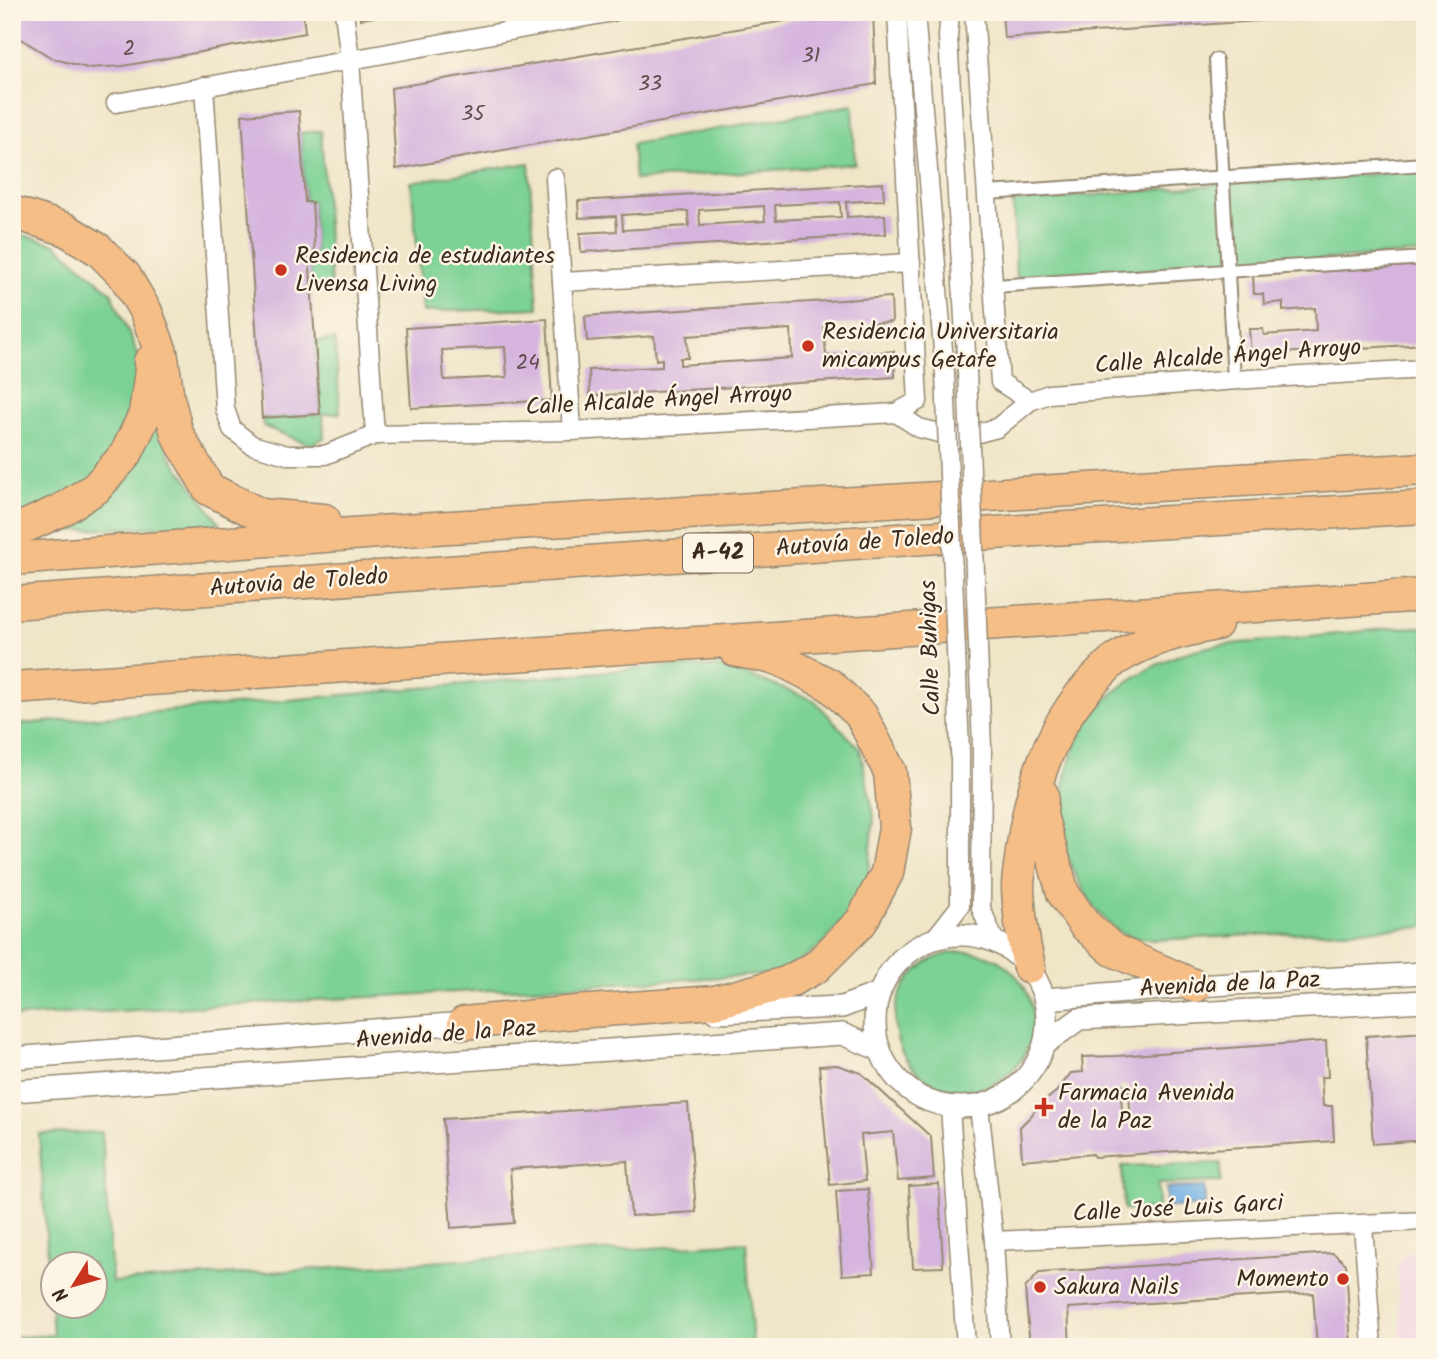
<svg xmlns="http://www.w3.org/2000/svg" width="1437" height="1359" font-family="Kalam,sans-serif">
<style>
.built{fill:#f2d0e2}
.green{fill:#7cd194;stroke:#5c7e59;stroke-width:2;fill-rule:evenodd}
.water{fill:#72b0e5;stroke:#566d82;stroke-width:2}
.building{fill:#d5b4de;fill-rule:evenodd}
.lines{fill:none;stroke-linecap:round;stroke-linejoin:round}
.pedestrian-casing{stroke:#958872;stroke-width:16}
.minor-casing{stroke:#958872;stroke-width:21}
.tertiary-casing{stroke:#958872;stroke-width:24}
.motorway-casing{stroke:#958872;stroke-width:35}
.pedestrian{stroke:#fff;stroke-width:12}
.minor{stroke:#fff;stroke-width:18}
.tertiary{stroke:#fff;stroke-width:21}
.motorway{stroke:#f6be87;stroke-width:32}
.minor-bridge-casing{stroke:#958872;stroke-width:21;stroke-linecap:butt}
.minor-bridge{stroke:#fff;stroke-width:18}
.poi-dot{fill:#c8321e;stroke:#fcf5e5;stroke-width:2.5}
.labels{text-anchor:middle;dominant-baseline:central;stroke-width:5;stroke-linejoin:round;paint-order:stroke}
.number-label{font-size:21px;fill:#624c4e}
.shield{fill:#fcf5e5;stroke:#75675a;stroke-width:2}
.shield-label{font-size:23px;font-weight:bold;fill:#3b2a1e}
.poi-label{font-size:24px;fill:#3b2a1e;stroke:#fcf5e5;text-anchor:start}
.street-label{font-size:24px;fill:#3b2a1e;stroke:#fcf5e5}
</style>
<rect width="100%" height="100%" fill="#fcf5e5"/>
<filter id="ink" filterUnits="userSpaceOnUse"><feTurbulence type="fractalNoise" baseFrequency=".0143" numOctaves="2"/><feDisplacementMap in="SourceGraphic" scale="14" xChannelSelector="R" yChannelSelector="G"/><feConvolveMatrix kernelMatrix="1 2 1 2 8 2 1 2 1" color-interpolation-filters="sRGB"/></filter>
<filter id="wash" filterUnits="userSpaceOnUse"><feTurbulence type="fractalNoise" baseFrequency=".00686" numOctaves="4" result="noise"/><feDisplacementMap in="SourceGraphic" scale="28" xChannelSelector="R" yChannelSelector="G"/><feGaussianBlur stdDeviation="1.57" result="paint"/><feColorMatrix in="noise" values="0 0 0 0 0 0 0 0 0 0 0 0 0 0 0 0 0 1.4 0 .05"/><feComposite in="paint" operator="in"/></filter>
<g filter="url(#wash)">
<rect width="100%" height="100%" fill="#efe5c7"/>
<!-- built -->
<polygon class="built" points="1425,1252 1425,1347 1402,1347 1397,1269 1399,1262 1403,1256 1409,1253"/>
<!-- green -->
<g class="green">
<polygon points="853,105 855,164 635,180 632,144"/>
<polygon points="321,131 331,286 312,287 309,254 315,253 312,202 305,202 301,133"/>
<polygon points="529,163 538,308 423,312 411,182"/>
<polygon points="1425,171 1425,253 1016,278 1013,202 1236,183"/>
<polygon points="12,232 55,244 111,292 134,345 170,456 220,524 12,533"/>
<polygon points="335,340 340,413 323,414 324,438 310,445 263,426 262,418 320,414 315,341"/>
<path d="M1425,627v300l-273,13c-8,-2 -19,-2 -26,-5 -27,-12 -50,-54 -59,-80 -10,-32 -6,-63 3,-94 7,-22 20,-44 35,-60 24,-25 69,-48 103,-54 24,-4 49,-5 74,-7 37,-4 74,-8 111,-12z"/>
<polygon points="654,667 725,667 814,700 860,749 874,816 867,893 823,944 781,974 12,1017 12,725"/>
<circle cx="964" cy="1021" r="69"/>
<path d="M102,1132l10,150 634,-40 7,105h-741v-10l41,-2 -14,-201zM94,1264v42h-42v-42z"/>
<polygon points="1221,1163 1221,1182 1158,1184 1158,1209 1124,1210 1122,1166"/>
</g>
<!-- water -->
<polygon class="water" points="1204,1187 1205,1206 1166,1207 1166,1188"/>
<g id="blocks">
<!-- building -->
<g class="building">
<polygon points="12,12 303,12 305,33 123,66 87,68 52,58 21,39 12,28"/>
<polygon points="360,12 395,12 395,14 360,19"/>
<polygon points="837,12 873,12 876,84 396,169 391,88"/>
<polygon points="1002,12 1362,12 1362,14 1004,38"/>
<polygon points="299,111 305,202 312,202 315,253 309,254 320,414 262,418 242,115"/>
<path d="M883,183l1,17 -38,2 1,15 38,-2 1,19 -305,18 -1,-19 37,-2 -1,-15 -37,2 -1,-17zM840,202l1,15 -65,3 -1,-15zM764,206l1,15 -65,4 -1,-15zM688,211l1,15 -66,4 -1,-15z"/>
<polygon points="1425,265 1425,344 1251,355 1249,329 1263,329 1264,335 1316,331 1315,308 1283,311 1283,302 1264,304 1263,294 1254,294 1253,276"/>
<path d="M891,297l1,25 -68,4 2,30 68,-5 1,26 -305,19 -1,-26 73,-3v-8l-6,1 -2,-24 -67,5 -2,-25zM791,329l1,29 -112,7v-7h8l-1,-22z"/>
<path d="M547,319l5,81 -141,8 -5,-80zM505,347l2,30 -63,3 -2,-30z"/>
<polygon points="1425,1032 1425,1082 1421,1082 1425,1140 1373,1144 1366,1036"/>
<path d="M1326,1041l2,36h-7l2,29h9l2,35 -240,16 -1,-3 -71,6 -2,-33 12,-12 4,-7 21,-17 14,-18 12,-1 -1,-15 35,-1zM1128,1085l3,34h-8l-3,-33z"/>
<polygon points="837,1065 861,1073 931,1137 934,1178 898,1181 893,1132 861,1135 865,1181 830,1185 819,1066"/>
<polygon points="688,1103 696,1212 631,1216 627,1161 510,1169 514,1223 451,1228 443,1119"/>
<polygon points="939,1184 943,1267 913,1268 909,1186"/>
<polygon points="868,1189 874,1273 842,1275 836,1191"/>
<polygon points="1333,1253 1346,1264 1351,1347 1317,1347 1313,1293 1068,1308 1070,1347 1030,1347 1025,1288 1039,1273"/>
</g>
</g>
</g>
<g filter="url(#ink)">
<use href="#blocks" fill-opacity="0" stroke="#958872" stroke-width="2"/>
<g class="lines">
<defs>
<g id="pedestrian">
<polyline points="1216,60 1234,380"/>
<polyline points="987,193 1425,164"/>
<polyline points="994,286 1425,258"/>
</g>
<g id="minor">
<polyline points="344,12 350,60 375,435"/>
<polyline points="915,12 945,374"/>
<polyline points="950,12 948,36 967,371"/>
<polyline points="974,12 1000,382 1030,401"/>
<polyline points="204,86 225,409 232,429 252,445 287,455 325,455 375,435 572,431 896,413 919,428 959,438 997,428 1030,401 1049,394 1251,379 1425,369"/>
<polyline points="116,103 613,12"/>
<polyline points="555,178 562,282"/>
<polyline points="896,413 918,401 897,12"/>
<polyline points="572,431 562,282 911,263"/>
<polyline points="982,747 981,908 994,940"/>
<polyline points="935,938 960,906 960,751"/>
<polyline points="979,1106 994,1241 1000,1347"/>
<polyline points="950,1107 966,1347"/>
<polyline points="1363,1225 1372,1347"/>
<polyline points="994,1241 1425,1221"/>
</g>
<g id="tertiary">
<circle cx="961" cy="1021" r="86"/>
<polyline points="1046,999 1195,986 1425,973"/>
<polyline points="716,1012 842,1007 879,993"/>
<polyline points="1046,1043 1079,1019 1425,1001"/>
<polyline points="12,1058 477,1022"/>
<polyline points="12,1091 842,1034 880,1050"/>
</g>
<g id="motorway">
<polyline points="12,212 65,229 99,250 125,276 146,312 161,352 168,398 177,434 209,489 261,515 324,520"/>
<polyline points="12,530 26,526 63,509 96,488 126,454 145,414 151,371 150,362"/>
<polyline points="12,559 434,528 1425,469"/>
<polyline points="12,603 1051,529 1425,507"/>
<polyline points="12,688 1425,595"/>
<polyline points="1042,794 1041,815 1063,893 1084,924 1113,950 1195,986"/>
<path d="M1029,967c-6,-26 -10,-52 -11,-79 0,-13 3,-25 4,-37 9,-65 30,-132 78,-177 5,-5 10,-11 16,-15 32,-20 63,-28 100,-35"/>
<polyline points="464,1023 576,1012 715,1002 786,983 816,967 861,922 887,873 895,828 890,772 861,715 830,685 779,659 735,650"/>
</g>
</defs>
<!-- pedestrian casing -->
<use href="#pedestrian" class="pedestrian-casing"/>
<!-- minor casing -->
<use href="#minor" class="minor-casing"/>
<!-- tertiary casing -->
<use href="#tertiary" class="tertiary-casing"/>
<!-- motorway casing -->
<use href="#motorway" class="motorway-casing"/>
<!-- pedestrian -->
<use href="#pedestrian" class="pedestrian"/>
<!-- minor -->
<use href="#minor" class="minor"/>
<!-- tertiary -->
<use href="#tertiary" class="tertiary"/>
<!-- motorway -->
<use href="#motorway" class="motorway"/>
<defs>
<g id="minor-bridge">
<polyline points="967,371 982,747"/>
<polyline points="945,374 960,751"/>
</g>
</defs>
<!-- minor-bridge casing -->
<use href="#minor-bridge" class="minor-bridge-casing"/>
<!-- minor-bridge -->
<use href="#minor-bridge" class="minor-bridge"/>
</g>
</g>
<!-- markers -->
<g class="poi-dot">
<circle cx="281" cy="270" r="7"/>
<circle cx="808" cy="346" r="7"/>
<path d="M1040.5 1096.5h7v7h7v7h-7v7h-7v-7h-7v-7h7z"/>
<circle cx="1343" cy="1279" r="7"/>
<circle cx="1040" cy="1287" r="7"/>
</g>
<g class="labels">
<!-- number labels -->
<g class="number-label">
<text x="129" y="49">2</text>
<text x="811" y="56">31</text>
<text x="650" y="84">33</text>
<text x="473" y="114">35</text>
<text x="528" y="363">24</text>
</g>
<!-- shield labels -->
<rect class="shield" x="683" y="533.5" width="70" height="39" rx="5"/>
<g class="shield-label">
<text x="718" y="553">A-42</text>
</g>
<!-- poi labels -->
<g class="poi-label">
<text x="295" y="256">Residencia de estudiantes<tspan x="295" dy="28">Livensa Living</tspan></text>
<text x="822" y="332">Residencia Universitaria<tspan x="822" dy="28">micampus Getafe</tspan></text>
<text x="1058" y="1093">Farmacia Avenida<tspan x="1058" dy="28">de la Paz</tspan></text>
<text x="1329" y="1279" text-anchor="end">Momento</text>
<text x="1054" y="1287">Sakura Nails</text>
</g>
<!-- street labels -->
<g class="street-label">
<text transform="translate(1228 357) rotate(-4)">Calle Alcalde Ángel Arroyo</text>
<text transform="translate(659 401) rotate(-3)">Calle Alcalde Ángel Arroyo</text>
<text transform="translate(865 543) rotate(-4)">Autovía de Toledo</text>
<text transform="translate(299 583) rotate(-4)">Autovía de Toledo</text>
<text transform="translate(931 648) rotate(-92)">Calle Buhigas</text>
<text transform="translate(1230 985) rotate(-3)">Avenida de la Paz</text>
<text transform="translate(446 1035) rotate(-4)">Avenida de la Paz</text>
<text transform="translate(1178 1209) rotate(-3)">Calle José Luis Garci</text>
</g>
</g>
<!-- margin -->
<rect width="1437" height="1359" fill="none" stroke="#fcf5e5" stroke-width="42"/>
<!-- north arrow -->
<g transform="translate(74 1285) rotate(233)"><circle r="33" fill="#fcf5e5" stroke="#afa495" stroke-width="2"/>
<path d="M0-5L12 26L0 18L-12 26Z" fill="#c8321e"/>
<text y="-10" font-size="19" font-weight="bold" text-anchor="middle" fill="#3b2a1e">N</text>
</g>
</svg>
